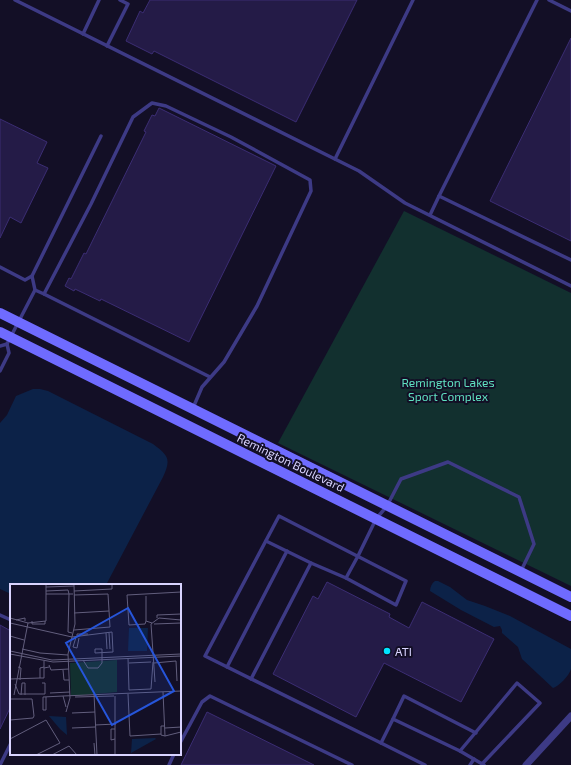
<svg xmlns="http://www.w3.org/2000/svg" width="571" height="765" font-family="'Exo 2',sans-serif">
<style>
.green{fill:#12302f}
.water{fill:#0c2248}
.building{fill:#241b47;stroke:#3b2d73}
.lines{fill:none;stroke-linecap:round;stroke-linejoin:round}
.lane{stroke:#3d3a85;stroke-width:3.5}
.street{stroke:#3d3a85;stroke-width:7}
.secondary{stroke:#6f6bff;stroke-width:10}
.poi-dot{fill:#00e5ff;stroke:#130f26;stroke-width:1.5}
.labels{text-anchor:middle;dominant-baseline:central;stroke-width:4;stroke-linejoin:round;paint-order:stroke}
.park-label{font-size:12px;fill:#5fe0c0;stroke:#130f26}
.street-label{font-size:12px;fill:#d9d4ff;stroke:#130f26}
.poi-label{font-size:12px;fill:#d9d4ff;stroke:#130f26;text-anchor:start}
.inset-road{fill:none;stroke:#625e7d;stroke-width:1}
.view{fill:#2655da;fill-opacity:0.15;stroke:#2655da;stroke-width:2}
.inset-edge{fill:none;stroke:#d9d4ff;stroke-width:2}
</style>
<rect width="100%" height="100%" fill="#130f26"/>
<!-- green -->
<polygon class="green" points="404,211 571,293 571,586 278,443"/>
<!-- water -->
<g class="water">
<path d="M33,389h7l8,2 105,53c16,12 18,15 10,33l-57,108h-95v9l-11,-5v-166l7,-8 9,-19z"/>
<path d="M435,581h3l12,6 17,13 18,6 25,10 61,33c0,6 0,14 0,20 -2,7 -12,17 -18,19l-31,-29 -4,-12 -16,-14v-3l-2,-4 -6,1 -33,-17 -31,-19c0,-4 2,-8 5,-10z"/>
</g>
<!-- building -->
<g class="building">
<polygon points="150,0 357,0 296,122 154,51 152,54 126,41 140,11 143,13"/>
<polygon points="571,38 571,241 490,201"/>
<polygon points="159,108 276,166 189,342 101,299 100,301 75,289 74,291 65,286 69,278 71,279 84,253 86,254 146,132 144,131 152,115 155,116"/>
<polygon points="0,119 47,142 37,163 48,168 21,223 10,217 0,238"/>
<polygon points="327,582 390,614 389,617 409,628 422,602 494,639 461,702 384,663 356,717 273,674 313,596 318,599"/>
<polygon points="0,625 11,631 11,706 0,729"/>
<polygon points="207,712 314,765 181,765"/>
</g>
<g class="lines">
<!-- lane -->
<g class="lane">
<polyline points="15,0 359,171 405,203 571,286"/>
<polyline points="549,0 571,11"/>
<polyline points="83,34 99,0"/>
<polyline points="107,46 128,4 120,0"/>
<polyline points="335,159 413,0"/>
<polyline points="439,196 537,0"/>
<polyline points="430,215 439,196 571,260"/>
<polyline points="0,267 25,280 32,276"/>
<polyline points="35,290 44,294 91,204 133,117 152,103 166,106 231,137 310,180 311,191 257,306 224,362 202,387 193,408"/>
<polyline points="44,294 210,377"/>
<polyline points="0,346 7,344"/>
<polyline points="0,371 9,353 7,344 35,290 32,276 101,136"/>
<polyline points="266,541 311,563 346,578"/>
<polyline points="0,615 11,620"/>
<polyline points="227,667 287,551"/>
<polyline points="251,679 311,563"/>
<polyline points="393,719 404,696 476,733"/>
<polyline points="180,743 202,702 210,696 352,765"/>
<polyline points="381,743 425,765"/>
<polyline points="460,751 517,683 540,703 482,764"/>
<polyline points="0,765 11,743"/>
<polyline points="169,765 174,754"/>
<polyline points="470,765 474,759"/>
<polyline points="484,765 460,751 393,719 381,743 205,656 279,516 406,581 396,605 346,578 358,556 376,519 387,506 401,479 448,462 519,497 534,544 521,571"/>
</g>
<!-- street -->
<polyline class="street" points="526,765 571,716"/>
<!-- secondary -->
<g class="secondary">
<polyline points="0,313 571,597"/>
<polyline points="0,332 571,616"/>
</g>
</g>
<!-- markers -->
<circle class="poi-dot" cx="387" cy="651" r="4"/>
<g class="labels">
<!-- park labels -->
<g class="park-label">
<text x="448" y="382">Remington Lakes<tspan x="448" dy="14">Sport Complex</tspan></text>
</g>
<!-- street labels -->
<g class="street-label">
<text transform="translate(291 462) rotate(26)">Remington Boulevard</text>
</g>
<!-- poi labels -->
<g class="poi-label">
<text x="395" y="651">ATI</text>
</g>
</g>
<!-- overview -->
<g transform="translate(10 584)">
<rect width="171" height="171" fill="#130f26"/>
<path d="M107,76v32l-46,4 -1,-33z" fill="#12302f"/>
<path d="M119,44h19l-1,23h-19zM39,132l17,1 1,18 -7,-6zM122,155l23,-1 1,1 -25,14z" fill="#0c2248"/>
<path class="inset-road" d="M36,3l28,-1M36,7l22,-1 1,4h4M64,7l38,-2v-5M36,10h23l-1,38 4,1M136,12v25M0,27v7l18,5M64,29l35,-2M147,34v-3l24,-1M6,36l9,-2v3M22,37v3h13v-3M0,39l62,14 40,-5 1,20 -18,1M142,39l-6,-2 -1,3 -16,1 -2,-30 54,-3M144,40l27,-1M64,46l36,-3 -2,-33 -34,1M96,49l1,16M99,49l1,16M0,52l14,4M66,53l-3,10 4,1 2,-10M67,53v-3h11M12,65l18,4 28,2M0,67l42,9 129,-6M0,70l43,8 128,-6M118,74l1,32 22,-1 2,-27M73,76l5,8h10l4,-5v-14h-7v4M34,77v7l5,-1M119,79l22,-1M144,79l22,-2 1,20M39,81l2,5 18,-1M8,83l3,1 -1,12M34,83l-4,1v10h4v-10M53,86l1,10h5M0,95l30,-1M145,98l-4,-58 8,-6 22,2M5,100l4,10h26v-11h-3M153,108l2,44M40,109l20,-1M84,110l3,61M118,110l2,42 31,-2M4,111l14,-72 18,-2v-37M11,111l1,-12h3v12M105,112v59M36,113v13M65,113l39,-1M60,114l-2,-44 7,-30 -1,-40M0,115h22l2,17 -1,2 -23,2M56,123l-3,-11 118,-5M36,126h-3v-13l20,-1M56,128l4,-14M62,129l23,-1M85,141l21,-1M154,142h-3v9l4,1M62,144l23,-1M155,144l16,-1M105,145h-4v11l4,-1M155,152l16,-4M0,155l36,-19 14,23 -24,12M84,159l1,12M42,171l17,-9 8,9"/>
<path class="view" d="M118,24l46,83 -62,34 -46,-82z"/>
<rect width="171" height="171" class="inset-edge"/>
</g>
</svg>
